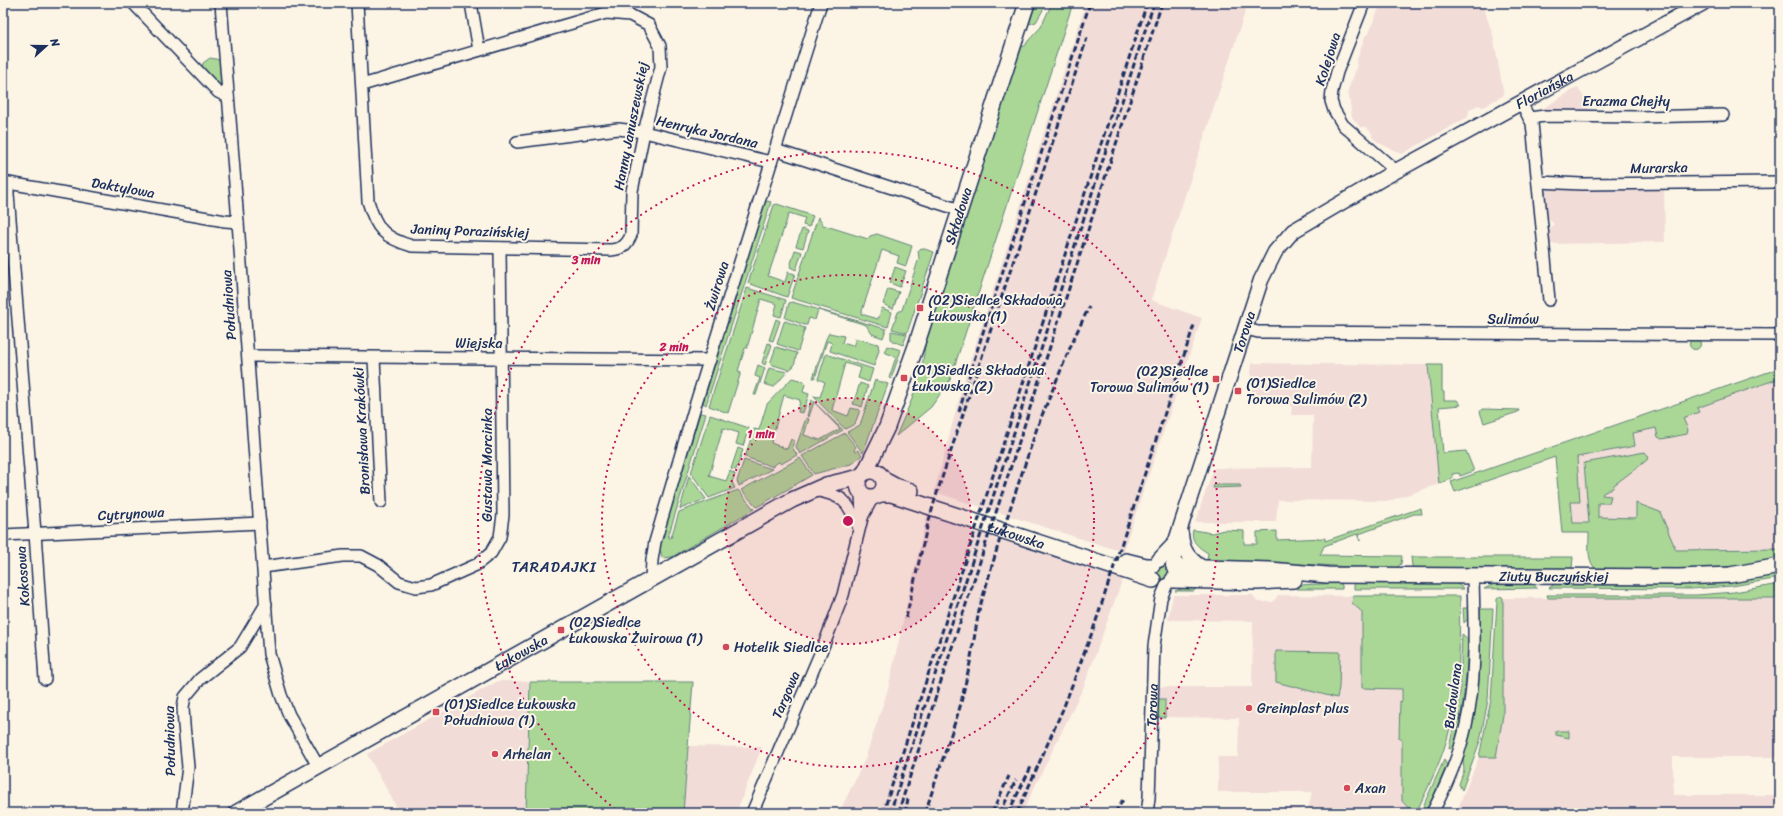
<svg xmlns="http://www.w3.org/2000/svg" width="1783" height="816" font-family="Sriracha,sans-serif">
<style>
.built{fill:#f1dcd8}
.green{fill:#aad796;stroke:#62837a}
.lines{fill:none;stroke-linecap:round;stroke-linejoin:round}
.minor-casing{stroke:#1b2f5e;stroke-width:14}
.tertiary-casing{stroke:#1b2f5e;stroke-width:17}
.secondary-casing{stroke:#1b2f5e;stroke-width:18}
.minor{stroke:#fcf5e5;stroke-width:11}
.tertiary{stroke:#fcf5e5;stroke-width:14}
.secondary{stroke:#fcf5e5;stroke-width:15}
.rail{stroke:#1b2f5e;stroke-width:3;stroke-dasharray:6 3;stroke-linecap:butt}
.ring{fill:none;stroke:#c2185b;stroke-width:2;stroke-dasharray:2 4}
.poi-dot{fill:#d1495b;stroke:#fcf5e5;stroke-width:1.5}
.labels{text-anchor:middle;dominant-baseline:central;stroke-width:4;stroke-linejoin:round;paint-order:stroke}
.street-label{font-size:14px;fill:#1b2f5e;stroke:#fcf5e5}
.poi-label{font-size:14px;fill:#1b2f5e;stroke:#fcf5e5;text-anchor:start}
.neighbourhood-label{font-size:15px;letter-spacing:1px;fill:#1b2f5e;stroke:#fcf5e5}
.centre{fill:#c2185b;stroke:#fcf5e5;stroke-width:2}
.ring-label{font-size:12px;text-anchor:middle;font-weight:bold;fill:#c2185b;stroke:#fcf5e5;stroke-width:4;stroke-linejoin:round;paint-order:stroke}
</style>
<rect width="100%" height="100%" fill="#fcf5e5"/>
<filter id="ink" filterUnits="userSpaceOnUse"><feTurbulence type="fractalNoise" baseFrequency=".025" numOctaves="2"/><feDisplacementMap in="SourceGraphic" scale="8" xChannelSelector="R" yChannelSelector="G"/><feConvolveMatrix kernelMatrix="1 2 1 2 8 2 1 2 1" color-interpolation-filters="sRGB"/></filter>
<g filter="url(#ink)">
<!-- built -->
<g class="built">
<polygon points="1086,3 1248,3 1151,300 1202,318 1124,548 1126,553 934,492 965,377"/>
<polygon points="1381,3 1482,3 1493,35 1504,95 1483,107 1478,105 1469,110 1468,117 1402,154 1379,143 1372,137 1372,133 1366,127 1360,127 1352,117 1348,90 1357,67 1356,63 1365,36 1369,33"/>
<polygon points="1578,87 1592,114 1544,113 1542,109"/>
<polygon points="1543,185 1664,186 1665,242 1549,244 1548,232 1554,224 1547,217"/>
<polygon points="1252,363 1428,365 1439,484 1389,501 1278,500 1276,522 1195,522 1214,468 1312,467 1313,415 1291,415 1292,407 1284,402 1249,396"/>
<polygon points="1780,378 1780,557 1594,557 1592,533 1562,533 1555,457"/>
<polygon points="927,514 1123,578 1084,686 1022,813 839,813 865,759 888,689"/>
<polygon points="1173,595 1253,595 1257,602 1273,602 1278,595 1353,596 1352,603 1362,612 1362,648 1402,689 1399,738 1402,740 1402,801 1413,813 1307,813 1312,792 1218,792 1218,757 1238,757 1239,718 1157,717 1159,687 1252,687 1253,621 1168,620"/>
<polygon points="1503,598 1780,598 1780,757 1673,757 1673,795 1780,795 1780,813 1456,813 1479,757 1496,757 1503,715"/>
<polygon points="498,681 529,681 526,813 400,813 367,754"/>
<polygon points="688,746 762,747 736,813 683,813"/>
<rect x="1285" y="808" width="17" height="5"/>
</g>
<!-- green -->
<g class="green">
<polygon points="1036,3 1047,3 1036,22 1029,24"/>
<polygon points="1052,3 1073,3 950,380 931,407 896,436 912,399 922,369 925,345 922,344 1019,47 1025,46 1028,41 1041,27"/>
<polygon points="210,58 216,59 221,61 223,83 219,87 202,69 203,63"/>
<polygon points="767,201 771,202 706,405 703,403 764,204"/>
<polygon points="777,204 813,216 809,227 803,225 805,218 789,213 768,276 785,282 788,272 795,274 787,297 748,283 774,205"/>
<polygon points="818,217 823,225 868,239 870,236 877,234 912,246 906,266 897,263 899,256 882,250 861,314 878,319 882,308 892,312 888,327 791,298"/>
<polygon points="802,229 808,231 803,248 796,246"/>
<polygon points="921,248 934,252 907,333 892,329 898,312 902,310 919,258 918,251"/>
<polygon points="795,250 802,252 796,270 790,267"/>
<polygon points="895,267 906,271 900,287 890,283"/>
<polygon points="747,288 786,300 781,317 774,315 777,304 761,299 747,348 745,348 738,371 741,372 728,413 709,406"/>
<polygon points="888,289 899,292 893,309 883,304"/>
<polygon points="792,302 886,329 883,338 872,334 866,325 818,310 815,320 809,318 807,325 805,325 785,318 789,303"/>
<polygon points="776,319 780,321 773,341 769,340"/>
<polygon points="785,321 805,328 798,351 777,344 784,322"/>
<polygon points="891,331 907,334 903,345 895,342 891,339"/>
<polygon points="829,333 844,336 842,343 853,346 855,341 854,338 878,344 879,350 874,366 830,351 832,343 827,341 815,378 813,378 826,339"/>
<circle cx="1695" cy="344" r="5.5"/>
<polygon points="768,343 772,345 765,365 762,363"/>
<polygon points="887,346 901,350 891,379 889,378 896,357 884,352"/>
<polygon points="776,347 797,353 794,366 789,370 770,364"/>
<polygon points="826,354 873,369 869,382 858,378 861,368 845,363 832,410 848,416 851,408 860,410 855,424 845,429 813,396 820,397 825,382 818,379"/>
<polygon points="758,365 765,368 756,395 754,395 760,378 755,376"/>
<polygon points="1428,365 1442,365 1442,391 1444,392 1444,400 1457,400 1461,405 1439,407 1443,453 1466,451 1474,471 1460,476 1459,473 1452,474 1453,478 1439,484"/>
<polygon points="769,368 787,372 774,387 764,384"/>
<path d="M1780,368v10l-83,30 2,4 -16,6 5,12 -1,4 -25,5 -4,-2 -2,-9 -23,5 2,13 -58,11 3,45h-9l2,21h16l-5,-60 61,-11 3,4 -1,4 -33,25 -1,3 -10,5 -1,2 9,1 -2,7h-11v14l38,1v-15l24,9 16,38 104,-1v10l-52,10 -129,2c-13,-7 -10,-25 -10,-38h-27l-7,-76 -100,35 -4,-10z"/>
<polygon points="792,378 803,381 805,384 803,392 809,394 803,413 798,412 800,400 784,395 771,443 787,449 791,439 795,441 792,447 797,455 781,464 779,462 773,465 773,467 745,457 754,429 759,430 767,404"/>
<polygon points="875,380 888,384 863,453 847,432 860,425"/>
<polygon points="860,383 868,386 862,407 853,404"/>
<polygon points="811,400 813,401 843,430 800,454 796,447 806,418 809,419 804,435 820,440 840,429 814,402 809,417 807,416"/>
<polygon points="1482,409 1519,410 1518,412 1484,423 1480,412"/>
<polygon points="700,413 706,414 668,537 671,538 679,512 738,490 754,509 672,557 662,558 661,552 658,552"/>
<polygon points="710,415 749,428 743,446 736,444 739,433 723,428 709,476 726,481 730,471 735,474 732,482 735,488 709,498 691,473"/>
<polygon points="845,433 856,447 854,450 855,452 858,450 862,455 851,464 814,474 802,456"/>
<polygon points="738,448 743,450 736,470 731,469"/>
<polygon points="800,458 812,475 757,507 741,490"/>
<polygon points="744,460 772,469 739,486 737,481"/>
<polygon points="689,476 706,499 680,509"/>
<polygon points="1214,485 1240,485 1241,487 1213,488"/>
<path d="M1421,508l1,6h-8l-55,20 1,7 -3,-7 -33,12 -4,9 82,1 -1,8 -7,6 -74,-5 -113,-5 1,-7c-9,-5 -18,-12 -15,-23l19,3 12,-3 20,1v13h13v-12l20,-1v9l48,-2v3z"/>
<polygon points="1411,557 1573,557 1572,568 1567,571 1416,570 1412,566"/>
<polygon points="1163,563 1169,565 1172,570 1165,582 1159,581 1154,570"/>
<polygon points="1780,571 1780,578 1732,586 1690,589 1549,588 1556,583"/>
<polygon points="1356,582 1453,583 1459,585 1464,589 1354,589 1354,585"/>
<polygon points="1339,583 1342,585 1342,589 1296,589 1298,585"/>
<polygon points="1496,583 1531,583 1537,588 1484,589"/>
<polygon points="1780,584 1780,598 1548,598 1547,595 1697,595 1734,592"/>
<polygon points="1184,588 1197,588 1194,591 1175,591"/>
<path d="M1353,596h107c-1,44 1,89 -10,132 -7,30 -21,57 -34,85h-3l-11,-12v-61l-3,-2 1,-37 2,1v-13l-40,-1v-76l-10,-9z"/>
<polygon points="1501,596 1503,598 1503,715 1496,757 1479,757 1491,700 1497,602 1497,599"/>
<polygon points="1463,608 1468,608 1468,619 1464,623"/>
<polygon points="1480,609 1493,609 1488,700 1480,741 1462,790 1459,784 1464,770 1463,759 1472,724 1476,702 1479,679"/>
<path d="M1462,634l6,5c-1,37 -5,72 -14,108l-5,2 11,-56z"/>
<polygon points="1276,651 1340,652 1339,688 1337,698 1276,682"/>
<polygon points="530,682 693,682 683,813 526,813"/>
<polygon points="1158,699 1165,699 1165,718 1157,717"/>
<polygon points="1556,731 1569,731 1569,738 1556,735"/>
<polygon points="1444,760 1447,765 1426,813 1420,813"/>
</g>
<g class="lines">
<defs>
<g id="minor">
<polyline points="133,3 218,92 228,97"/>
<polyline points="221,3 238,222 269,654 281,695 289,715 318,766"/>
<path d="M357,3l11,198c8,28 16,37 44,45l199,4c11,-1 16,-5 20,-15l1,-44 12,-59 17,-65 -1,-21 -11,-21 -19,-10 -24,-2 -244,72"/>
<polyline points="471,3 479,50"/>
<polyline points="1364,3 1337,72 1332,91 1331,101 1334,110 1343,125 1396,171"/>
<polyline points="1521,103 1532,123 1549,300"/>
<polyline points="1529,118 1545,116 1640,117 1723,115"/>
<polyline points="517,142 618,129 644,132 771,162"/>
<polyline points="775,150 960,210"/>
<polyline points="3,182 225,221 238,222"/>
<polyline points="1538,182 1582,184 1780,182"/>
<polyline points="8,183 8,194 35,533 45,679"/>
<polyline points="1246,329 1258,332 1780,335"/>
<polyline points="248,356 710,360"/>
<polyline points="374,358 381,502"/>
<path d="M814,490c29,5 34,11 45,38"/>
<polyline points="862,517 873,497"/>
<polyline points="3,535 260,523"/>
<polyline points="263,567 343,556 361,556 378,565 399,582 416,587 431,585 476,565 491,553 500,537 503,515 500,248"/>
<polyline points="651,581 652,560 655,542 695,406 821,3"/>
<polyline points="182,813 188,767 184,725 183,707 185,697 200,679 240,647 266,604"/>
<polyline points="752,813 825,642 843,595 862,518 861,493"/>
<path id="s1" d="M1147,813l2,-15 5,-152 7,-48 6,-14"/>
<path d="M1432,813c15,-28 27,-56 34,-88 11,-47 8,-100 7,-148"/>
</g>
<g id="tertiary">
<path d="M1181,534c1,16 7,24 20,33"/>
<polyline points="1159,560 1176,542"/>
<path id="s2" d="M1173,565l3,-24 85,-261 14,-28 18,-21 92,-54 318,-174"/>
</g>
<g id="secondary">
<circle cx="871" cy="484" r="13"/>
<path id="s3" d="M865,472l22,-45 29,-81 111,-343"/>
<polyline points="884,480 895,486 911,491"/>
<path id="s4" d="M880,494h11l12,4 250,82"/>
<polyline points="1126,561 1146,566 1152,566"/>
<path id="s5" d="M1174,567l96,3 57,5 352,2 51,-2 50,-9"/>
<polyline points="1173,580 1257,582 1294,580"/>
<path id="s6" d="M236,813l556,-313 34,-15 34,-8"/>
</g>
</defs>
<!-- minor casing -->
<use href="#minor" class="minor-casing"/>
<!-- tertiary casing -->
<use href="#tertiary" class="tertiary-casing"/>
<!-- secondary casing -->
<use href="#secondary" class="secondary-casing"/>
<!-- minor -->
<use href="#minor" class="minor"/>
<!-- tertiary -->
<use href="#tertiary" class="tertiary"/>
<!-- secondary -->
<use href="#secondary" class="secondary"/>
<!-- rail -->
<g class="rail">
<polyline points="959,412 973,363 1090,3"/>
<polyline points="906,618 927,527 937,493 1087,38"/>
<polyline points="883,813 1147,3"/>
<polyline points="890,813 1154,3"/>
<polyline points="898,813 1162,3"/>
<polyline points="905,813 908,799"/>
<polyline points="925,813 960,707 970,663 979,610 999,542 1038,425 1075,336 1089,307"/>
<polyline points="992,813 1009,776"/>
<polyline points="1000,813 1016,780"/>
<polyline points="1008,813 1032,765"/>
<polyline points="1017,813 1063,709 1093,630 1194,325"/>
<polyline points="1115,813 1124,798"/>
</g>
</g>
</g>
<!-- distance rings -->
<circle cx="848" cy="521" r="123" fill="#c2185b" fill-opacity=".12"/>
<g class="ring">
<circle cx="848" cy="521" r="123"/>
<circle cx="848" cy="521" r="246"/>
<path d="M620 813A370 370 0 1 1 1076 813"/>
</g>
<!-- markers -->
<g class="poi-dot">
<rect x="916" y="304" width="8" height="8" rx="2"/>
<rect x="900" y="374" width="8" height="8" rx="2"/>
<rect x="1212" y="375" width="8" height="8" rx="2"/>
<rect x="1234" y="387" width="8" height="8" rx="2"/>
<rect x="557" y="626" width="8" height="8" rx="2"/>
<circle cx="726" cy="647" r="4"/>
<circle cx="1249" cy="708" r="4"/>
<rect x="432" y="708" width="8" height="8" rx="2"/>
<circle cx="495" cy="754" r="4"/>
<circle cx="1347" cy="788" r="4"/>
</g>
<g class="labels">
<!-- street labels -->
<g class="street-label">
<text transform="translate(1328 59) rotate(-72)">Kolejowa</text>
<text stroke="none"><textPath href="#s2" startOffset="646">Floriańska</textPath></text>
<text x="1626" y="101">Erazma Chejły</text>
<text transform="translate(631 126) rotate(-79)">Hanny Januszewskiej</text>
<text transform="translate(707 132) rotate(13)">Henryka Jordana</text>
<text transform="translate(1659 168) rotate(-1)">Murarska</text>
<text transform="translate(123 188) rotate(10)">Daktylowa</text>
<text stroke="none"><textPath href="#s3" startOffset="273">Składowa</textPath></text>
<text transform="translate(470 231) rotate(2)">Janiny Porazińskiej</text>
<text transform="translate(717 286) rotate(-73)">Żwirowa</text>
<text transform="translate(229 305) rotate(-94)">Południowa</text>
<text x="1513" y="319">Sulimów</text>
<text stroke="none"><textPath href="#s2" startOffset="244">Torowa</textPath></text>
<text x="479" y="343">Wiejska</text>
<text transform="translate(362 431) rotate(-93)">Bronisława Krakówki</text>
<text transform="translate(487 465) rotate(-90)">Gustawa Morcinka</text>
<text transform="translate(131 514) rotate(-3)">Cytrynowa</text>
<text stroke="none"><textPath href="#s4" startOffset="143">Łukowska</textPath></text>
<text transform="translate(23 576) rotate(-94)">Kokosowa</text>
<text stroke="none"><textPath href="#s5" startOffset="380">Ziuty Buczyńskiej</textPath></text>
<text stroke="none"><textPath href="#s6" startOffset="327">Łukowska</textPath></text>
<text transform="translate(786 695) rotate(-67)">Targowa</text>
<text transform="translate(1453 696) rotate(-83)">Budowlana</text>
<text stroke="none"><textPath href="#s1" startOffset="108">Torowa</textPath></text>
<text transform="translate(170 741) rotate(-91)">Południowa</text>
</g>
<!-- poi labels -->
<g class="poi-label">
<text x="928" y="300">(02)Siedlce Składowa<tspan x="928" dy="16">Łukowska (1)</tspan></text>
<text x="912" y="370">(01)Siedlce Składowa<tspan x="912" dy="16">Łukowska (2)</tspan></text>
<text x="1208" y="371" text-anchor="end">(02)Siedlce<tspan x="1208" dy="16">Torowa Sulimów (1)</tspan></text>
<text x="1246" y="383">(01)Siedlce<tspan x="1246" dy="16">Torowa Sulimów (2)</tspan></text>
<text x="569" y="622">(02)Siedlce<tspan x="569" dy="16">Łukowska Żwirowa (1)</tspan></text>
<text x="734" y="647">Hotelik Siedlce</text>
<text x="444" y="704">(01)Siedlce Łukowska<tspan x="444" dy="16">Południowa (1)</tspan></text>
<text x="1257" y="708">Greinplast plus</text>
<text x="503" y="754">Arhelan</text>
<text x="1355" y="788">Axan</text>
</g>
<!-- neighbourhood labels -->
<g class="neighbourhood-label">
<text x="554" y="567">TARADAJKI</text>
</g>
</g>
<circle cx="848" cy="521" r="6" class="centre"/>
<g class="ring-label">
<text x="586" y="264">3 min</text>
<text x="674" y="351">2 min</text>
<text x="761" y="438">1 min</text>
</g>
<!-- margin -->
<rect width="1783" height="816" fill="none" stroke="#fcf5e5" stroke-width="16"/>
<rect x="8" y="8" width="1767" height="800" fill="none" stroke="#1b2f5e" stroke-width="1.5" filter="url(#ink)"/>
<!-- north arrow -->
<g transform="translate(46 46) rotate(69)" stroke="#fcf5e5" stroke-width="3" paint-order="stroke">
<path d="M0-3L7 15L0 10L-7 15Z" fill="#1b2f5e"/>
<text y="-6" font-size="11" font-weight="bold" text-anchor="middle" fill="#1b2f5e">N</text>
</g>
</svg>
